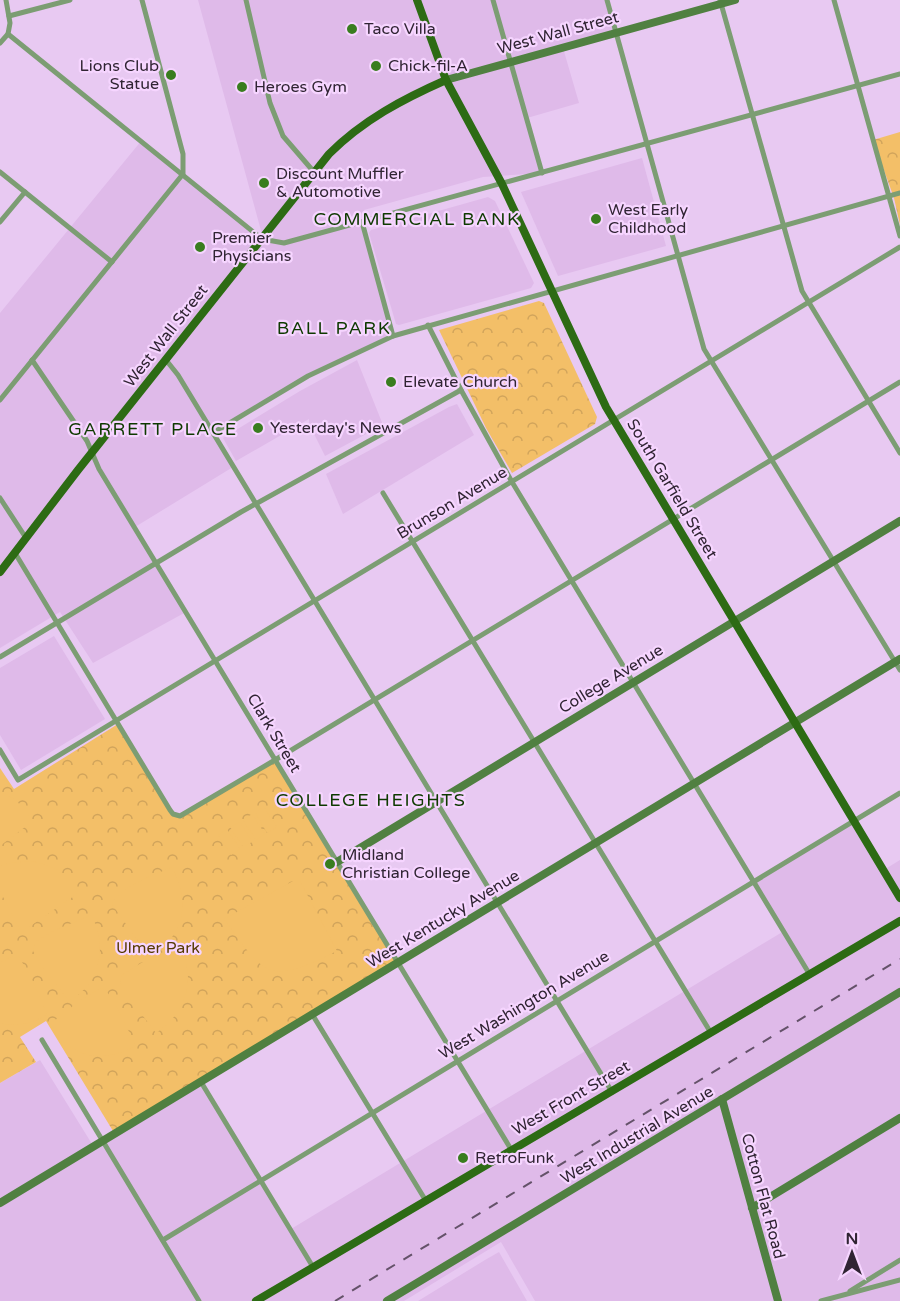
<svg xmlns="http://www.w3.org/2000/svg" width="900" height="1301" font-family="'Varela Round',sans-serif">
<style>
.built{fill:#dfbae9}
.park{fill:url(#park-crowns)}
.garden{fill:#f3bf68}
.lines{fill:none;stroke-linecap:round;stroke-linejoin:round}
.street{stroke:#7c9d73;stroke-width:5}
.secondary{stroke:#508041;stroke-width:8}
.primary{stroke:#2d6b14;stroke-width:8}
.rail{stroke:#645269;stroke-width:2;stroke-dasharray:10 10;stroke-linecap:butt}
.poi-dot{fill:#397d1f;stroke:#f6d5ff;stroke-width:2}
.labels{text-anchor:middle;dominant-baseline:central;stroke-width:4.5;stroke-linejoin:round;paint-order:stroke}
.poi-label{font-size:16px;fill:#302433;stroke:#f6d5ff;text-anchor:start}
.street-label{font-size:16px;fill:#302433;stroke:#f6d5ff}
.park-label{font-size:16px;fill:#553a03;stroke:#f6d5ff}
.neighbourhood-label{font-size:18px;letter-spacing:1.5px;fill:#0e3a00;stroke:#f6d5ff}
</style>
<defs>
<pattern id="park-crowns" width="20" height="18" patternUnits="userSpaceOnUse" patternTransform="scale(1.5)"><rect width="20" height="18" fill="#f3bf68"/><path d="M2 6a3 3 0 1 1 6 0M12 15a3 3 0 1 1 6 0" fill="none" stroke="#d1a45b"/></pattern>
</defs>
<rect width="100%" height="100%" fill="#e8c9f2"/>
<!-- built -->
<g class="built">
<polygon points="198,0 607,0 616,33 563,48 579,103 527,118 542,173 483,177 364,210 362,222 393,335 301,380 213,433 233,467 135,527 186,612 93,663 60,612 0,648 0,313 142,140 263,238"/>
<polygon points="642,158 666,246 558,276 521,192"/>
<polygon points="488,197 495,201 534,283 531,288 399,325 396,324 369,233 371,230"/>
<polygon points="357,360 383,425 325,456 309,424 309,419 236,461 223,438 300,391"/>
<polygon points="457,404 474,435 343,514 326,474 449,407"/>
<polygon points="54,636 105,719 21,770 0,735 0,668"/>
<polygon points="852,822 882,871 900,860 900,1301 535,1301 501,1242 404,1301 0,1301 0,1083 40,1060 92,1144 201,1082 291,1229 784,931 754,882"/>
<polygon points="499,1252 527,1301 418,1301 485,1260"/>
</g>
<!-- park -->
<g class="park">
<polygon points="900,132 900,225 894,198 873,140"/>
<polygon points="539,301 544,303 597,417 595,424 512,473 486,428 439,330"/>
<polygon points="118,724 176,817 275,762 396,961 113,1131 46,1021 20,1037 36,1062 0,1083 0,768 14,789"/>
</g>
<!-- garden -->
<g class="garden">
<polygon points="0,791 16,800 33,821 0,846"/>
<polygon points="264,807 277,827 267,833 255,812"/>
<polygon points="252,814 265,834 256,840 243,820"/>
<polygon points="240,822 252,842 243,847 230,827"/>
<polygon points="227,829 240,849 231,855 218,835"/>
<path d="M31,861c27,6 32,10 46,33l-51,35 -7,-1 -19,-37v-25l10,-3z"/>
<path d="M172,867c18,35 14,69 -23,90l-37,-53c6,-16 44,-30 60,-37z"/>
<path d="M293,881h7l37,70c-16,8 -48,25 -66,19 -17,-5 -36,-37 -47,-51z"/>
<path d="M91,915c17,29 10,69 -22,86l-26,-33 -10,-17 2,-9 20,-12z"/>
<path d="M177,945c22,31 9,69 -21,88l-29,-38 -7,-13 2,-7 19,-12z"/>
<path d="M12,956l7,1 12,20 16,37c-14,10 -31,13 -47,9v-60z"/>
<path d="M100,988l6,2 12,19 18,37c-36,18 -64,12 -87,-21l30,-24z"/>
</g>
<g class="lines">
<!-- street -->
<g class="street">
<polyline points="6,0 10,23 8,34 262,239 284,243 900,74"/>
<polyline points="246,0 270,103 283,136 314,172"/>
<polyline points="493,0 542,173"/>
<polyline points="607,0 704,349 900,670"/>
<polyline points="720,0 802,291 900,453"/>
<polyline points="834,0 900,236"/>
<polyline points="9,16 70,0"/>
<polyline points="0,43 8,34"/>
<polyline points="0,172 112,262"/>
<polyline points="0,222 25,192"/>
<polyline points="362,222 393,336"/>
<polyline points="428,325 461,390 512,482 810,975"/>
<polyline points="32,360 87,441 99,469 512,1151"/>
<polyline points="166,360 178,375 612,1092"/>
<polyline points="0,400 183,174 183,154 142,0"/>
<polyline points="213,433 308,376 393,336 900,193"/>
<polyline points="383,493 711,1033"/>
<polyline points="0,498 26,538"/>
<polyline points="15,553 170,810 173,814 180,816 275,760 900,382"/>
<polyline points="0,657 241,512 461,390"/>
<polyline points="0,750 18,780 900,247"/>
<polyline points="312,1014 426,1201"/>
<polyline points="42,1040 199,1301"/>
<polyline points="201,1082 313,1267"/>
<polyline points="163,1240 900,793"/>
<polyline points="850,1291 900,1260"/>
<polyline points="821,1301 900,1280"/>
</g>
<!-- secondary -->
<g class="secondary">
<polyline points="446,80 735,0"/>
<polyline points="337,862 900,521"/>
<polyline points="722,1099 778,1301"/>
<polyline points="0,1203 900,659"/>
<polyline points="752,1208 900,1118"/>
<polyline points="387,1301 900,992"/>
</g>
<!-- primary -->
<g class="primary">
<polyline points="417,0 446,80 502,184 606,407 900,898"/>
<path d="M0,572l78,-102 251,-316c34,-34 74,-55 117,-74"/>
<polyline points="256,1301 900,921"/>
</g>
<!-- rail -->
<polyline class="rail" points="335,1301 900,959"/>
</g>
<!-- markers -->
<g class="poi-dot">
<circle cx="352" cy="29" r="6"/>
<circle cx="376" cy="66" r="6"/>
<circle cx="171" cy="75" r="6"/>
<circle cx="242" cy="87" r="6"/>
<circle cx="264" cy="183" r="6"/>
<circle cx="596" cy="219" r="6"/>
<circle cx="200" cy="247" r="6"/>
<circle cx="391" cy="382" r="6"/>
<circle cx="258" cy="428" r="6"/>
<circle cx="330" cy="864" r="6"/>
<circle cx="463" cy="1158" r="6"/>
</g>
<g class="labels">
<!-- poi labels -->
<g class="poi-label">
<text x="364" y="29">Taco Villa</text>
<text x="159" y="66" text-anchor="end">Lions Club<tspan x="159" dy="18">Statue</tspan></text>
<text x="388" y="66">Chick-fil-A</text>
<text x="254" y="87">Heroes Gym</text>
<text x="276" y="174">Discount Muffler<tspan x="276" dy="18">&amp; Automotive</tspan></text>
<text x="608" y="210">West Early<tspan x="608" dy="18">Childhood</tspan></text>
<text x="212" y="238">Premier<tspan x="212" dy="18">Physicians</tspan></text>
<text x="403" y="382">Elevate Church</text>
<text x="270" y="428">Yesterday's News</text>
<text x="342" y="855">Midland<tspan x="342" dy="18">Christian College</tspan></text>
<text x="475" y="1158">RetroFunk</text>
</g>
<!-- street labels -->
<g class="street-label">
<text transform="translate(558 33) rotate(-15)">West Wall Street</text>
<text transform="translate(166 336) rotate(-52)">West Wall Street</text>
<text transform="translate(672 489) rotate(59)">South Garfield Street</text>
<text transform="translate(452 503) rotate(-31)">Brunson Avenue</text>
<text transform="translate(611 679) rotate(-31)">College Avenue</text>
<text transform="translate(274 733) rotate(59)">Clark Street</text>
<text transform="translate(443 919) rotate(-31)">West Kentucky Avenue</text>
<text transform="translate(524 1005) rotate(-31)">West Washington Avenue</text>
<text transform="translate(571 1098) rotate(-30)">West Front Street</text>
<text transform="translate(637 1135) rotate(-31)">West Industrial Avenue</text>
<text transform="translate(763 1196) rotate(75)">Cotton Flat Road</text>
</g>
<!-- park labels -->
<g class="park-label">
<text x="158" y="948">Ulmer Park</text>
</g>
<!-- neighbourhood labels -->
<g class="neighbourhood-label">
<text x="417" y="219">COMMERCIAL BANK</text>
<text x="334" y="328">BALL PARK</text>
<text x="153" y="429">GARRETT PLACE</text>
<text x="371" y="800">COLLEGE HEIGHTS</text>
</g>
</g>
<!-- north arrow -->
<g transform="translate(852 1253)" stroke="#f6d5ff" stroke-width="4.5" paint-order="stroke">
<path d="M0-4.5L10 22L0 15L-10 22Z" fill="#302433"/>
<text y="-9" font-size="16" font-weight="bold" text-anchor="middle" fill="#302433">N</text>
</g>
</svg>
